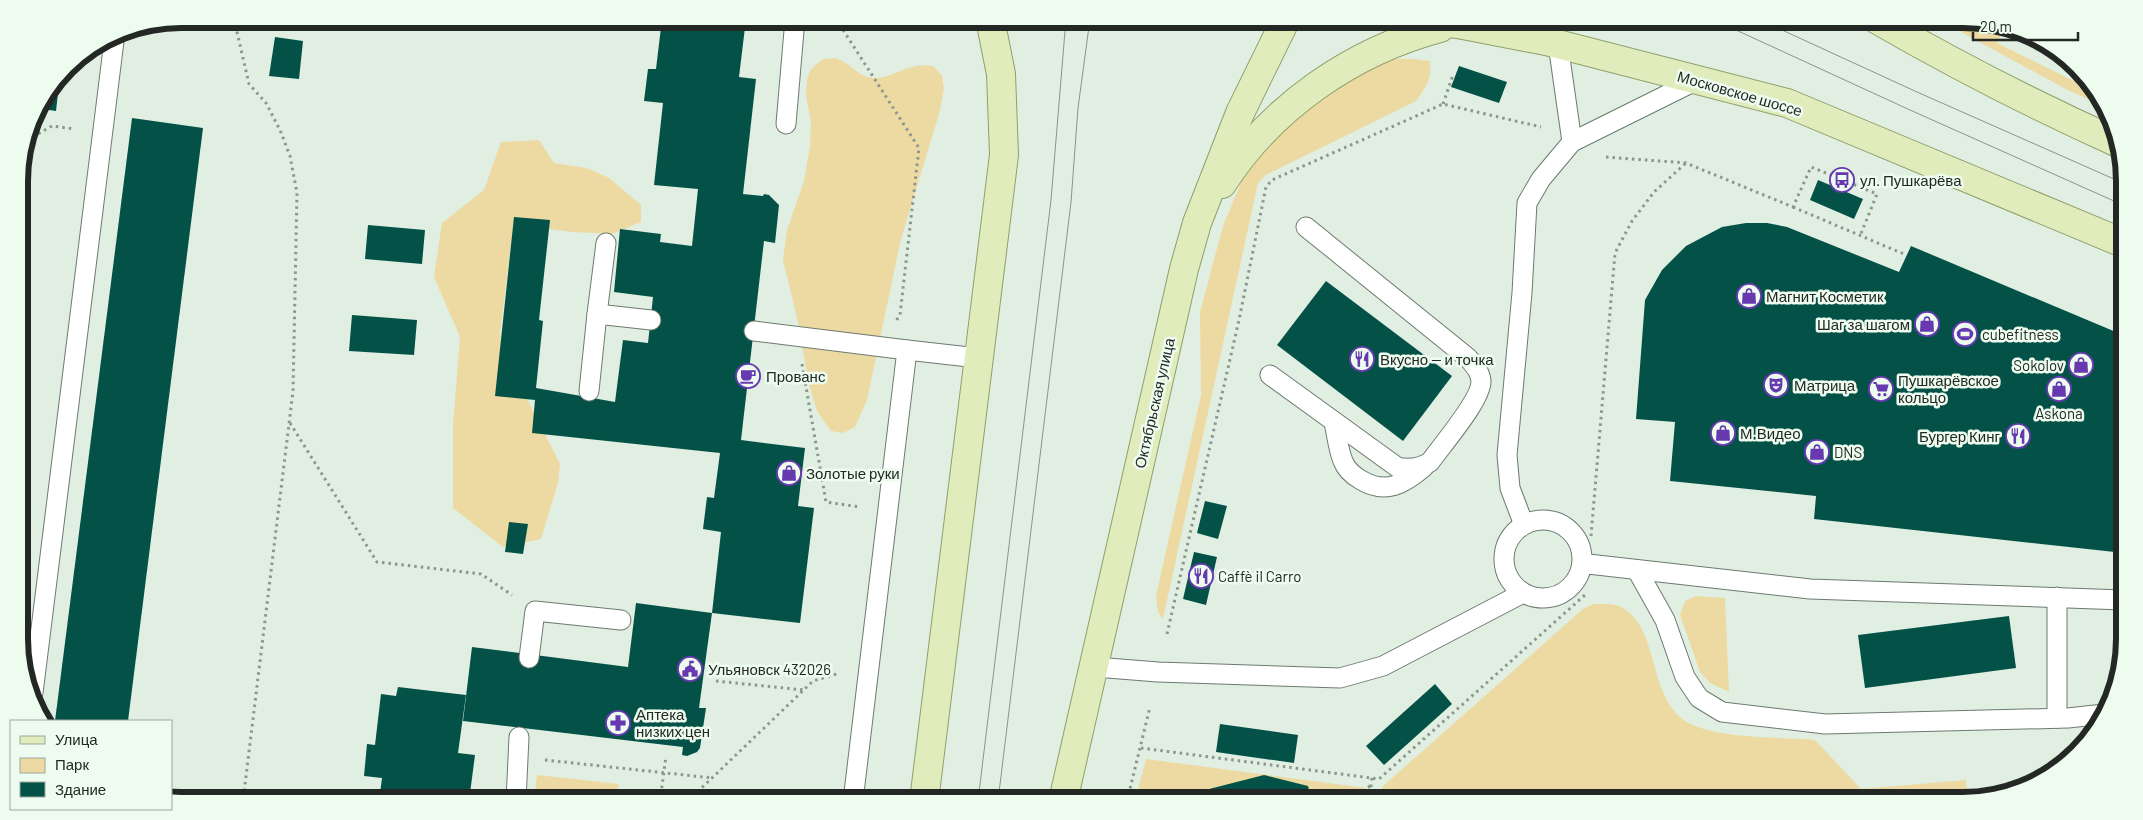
<svg xmlns="http://www.w3.org/2000/svg" width="2143" height="820" font-family="Barlow,sans-serif">
<style>
.green{fill:#eddaa2}
.building{fill:#045247}
.lines{fill:none;stroke-linecap:round;stroke-linejoin:round}
.service-casing{stroke:#6d7a6f;stroke-width:21}
.primary-casing{stroke:#909f6a;stroke-width:30}
.path{stroke:#8b968d;stroke-width:3;stroke-dasharray:2.5 4;stroke-linecap:butt}
.service{stroke:#fff;stroke-width:19}
.primary{stroke:#e0ecbc;stroke-width:28}
.tram{stroke:#89948b;stroke-width:1}
.labels{text-anchor:middle;dominant-baseline:central;stroke-width:5;stroke-linejoin:round;paint-order:stroke}
.street-label{font-size:15px;fill:#232824;stroke:#eefcf0}
.poi-label{font-size:15px;fill:#232824;stroke:#eefcf0;text-anchor:start}
.rim{fill:none;stroke:#232824;stroke-width:6}
</style>
<rect width="100%" height="100%" fill="#e0efe2"/>
<!-- green -->
<g class="green">
<polygon points="1937,19 1962,19 2007,26 1997,43 2094,91 2100,105 2064,88"/>
<path d="M835,58c15,4 22,18 37,20 15,2 30,-10 45,-12 5,-1 11,0 16,0l9,9 2,14 -5,25 -38,125 -34,161 -12,27 -12,6 -12,-2 -14,-20 -8,-26 -12,-67 -14,-58 4,-30 17,-49 6,-35 1,-24 -5,-26 1,-17 4,-10 12,-10z"/>
<path d="M1389,59h25l16,2c2,18 -4,26 -14,40l-150,74 -8,8 -95,436 -5,-7 -2,-16 45,-201 -1,-83 23,-86 19,-46 29,-39 43,-42z"/>
<polygon points="539,140 554,163 587,168 609,178 641,205 641,222 612,234 573,232 525,226 512,236 500,334 504,375 524,393 560,464 558,483 541,539 503,547 453,508 453,425 460,337 434,277 442,223 484,190 501,142"/>
<polygon points="1696,596 1725,598 1729,692 1710,683 1700,672 1680,615 1685,601"/>
<path d="M1594,604c9,0 19,-1 27,3 41,21 25,96 70,117 31,15 89,13 124,16l46,49 105,-9 2,21h-417l-9,-11 -46,11h-111l-3,-14 202,-179z"/>
<polygon points="1146,759 1366,788 1369,801 1135,801"/>
<polygon points="537,775 619,784 617,801 534,801"/>
</g>
<!-- building -->
<g class="building">
<polygon points="662,19 677,21 677,19 746,19 739,77 756,79 743,194 763,196 764,194 769,195 779,205 775,243 764,241 741,440 805,448 798,506 814,508 800,623 712,613 721,532 703,529 707,497 714,498 720,453 532,433 535,400 495,396 514,217 550,220 539,320 543,321 536,388 615,402 623,340 648,343 653,297 614,292 620,229 661,234 660,242 692,246 698,189 654,185 663,103 644,101 648,69 656,69"/>
<polygon points="275,37 303,41 299,79 269,76"/>
<polygon points="1459,66 1507,82 1499,103 1451,87"/>
<polygon points="60,76 56,111 36,108"/>
<polygon points="132,118 203,128 128,721 55,721"/>
<polygon points="1818,180 1863,199 1854,219 1810,200"/>
<polygon points="1746,223 1767,223 1787,227 1899,272 1911,246 2123,335 2124,553 1814,519 1816,496 1670,481 1675,422 1636,419 1645,300 1662,270 1686,246 1722,227"/>
<polygon points="368,225 425,230 422,264 365,259"/>
<polygon points="1326,281 1452,376 1403,441 1277,345"/>
<polygon points="352,315 417,320 414,355 349,351"/>
<polygon points="1205,501 1227,506 1218,539 1197,533"/>
<polygon points="509,522 528,524 523,554 505,552"/>
<polygon points="1194,552 1217,557 1206,605 1183,599"/>
<polygon points="636,603 712,613 699,708 706,708 700,748 697,752 687,756 682,755 683,747 463,721 472,647 628,667"/>
<polygon points="2009,616 2016,668 1865,688 1858,635"/>
<polygon points="1435,684 1452,704 1384,765 1366,746"/>
<polygon points="398,687 466,695 458,753 475,755 469,801 379,801 382,778 364,776 367,744 375,745 381,694 396,696"/>
<polygon points="1220,724 1298,735 1294,763 1216,752"/>
<polygon points="1264,775 1308,786 1311,798 1300,801 1162,801"/>
</g>
<g class="lines">
<defs>
<g id="service">
<polyline points="1558,44 1572,142"/>
<polyline points="786,124 795,19"/>
<polyline points="597,314 606,243"/>
<polyline points="754,331 907,350"/>
<path d="M1270,375l127,92c12,3 23,1 33,-5 12,-17 52,-63 51,-81 -1,-10 -7,-16 -13,-23l-162,-131"/>
<polyline points="589,391 597,314 651,320"/>
<path d="M1334,423c3,12 4,26 9,38 3,8 11,15 18,19 25,15 43,4 63,-13"/>
<circle cx="1543" cy="559" r="39"/>
<polyline points="1524,525 1510,488 1507,455 1522,293 1527,203 1541,179 1572,142 1697,80"/>
<polyline points="1582,567 1588,564 1810,589 2124,600"/>
<polyline points="1637,570 1665,620 1685,677 1699,698 1722,712 1825,724 2068,718 2104,714"/>
<polyline points="529,658 535,611 621,620"/>
<polyline points="1095,667 1158,672 1340,678 1383,666 1523,593"/>
<polyline points="33,693 115,33"/>
<polyline points="2057,718 2057,597"/>
<polyline points="516,801 519,737"/>
<polyline points="853,801 907,350 978,358"/>
</g>
<g id="primary">
<polyline points="1397,19 1458,24 1546,41 1787,103 2123,243"/>
<path d="M1876,19c78,45 158,86 240,123"/>
<path d="M1222,184c49,-77 131,-133 218,-156"/>
<polyline points="924,801 1004,155 1001,74 990,19"/>
<polyline points="1063,801 1184,269 1197,223 1240,113 1286,19"/>
</g>
</defs>
<!-- service casing -->
<use href="#service" class="service-casing"/>
<!-- primary casing -->
<use href="#primary" class="primary-casing"/>
<!-- path -->
<g class="path">
<polyline points="234,19 249,84 266,103 280,130 290,156 297,193 293,391 243,801"/>
<polyline points="836,19 919,148 900,315 896,321"/>
<polyline points="1443,104 1453,75"/>
<polyline points="27,140 52,126 75,129"/>
<polyline points="1606,157 1686,163 1793,207 1811,167 1877,194 1860,236"/>
<polyline points="1793,207 1906,255"/>
<polyline points="802,364 826,502 860,507"/>
<polyline points="290,423 377,562 481,574 512,595"/>
<polyline points="1591,536 1615,253 1632,221 1654,192 1686,163"/>
<polyline points="1167,634 1239,320 1266,187 1272,180 1443,104 1541,127"/>
<polyline points="716,681 804,690"/>
<polyline points="1141,748 1379,779 1585,595"/>
<polyline points="545,760 713,778"/>
<polyline points="1372,778 1371,785 1375,801"/>
<polyline points="660,801 666,756"/>
<polyline points="688,801 813,681 840,673"/>
<polyline points="1127,801 1150,707"/>
<polyline points="1354,801 1371,785"/>
<polyline points="1523,801 1533,799"/>
</g>
<!-- service -->
<use href="#service" class="service"/>
<!-- primary -->
<use href="#primary" class="primary"/>
<!-- tram -->
<g class="tram">
<polyline points="1712,19 1910,110 2123,205"/>
<polyline points="1758,19 1917,92 2123,183"/>
<polyline points="978,801 1051,200 1066,19"/>
<polyline points="998,801 1071,202 1078,108 1090,19"/>
</g>
</g>
<!-- icons -->
<defs>
<symbol id="bus-ring" viewBox="-11 -11 22 22"><circle r="9.5" fill="#eefcf0" stroke="#6639b0" stroke-width="1.5"/><path d="M-5-6H5V4H4V6H2V4H-2V6H-4V4H-5ZM-3.5-4V0h7V-4ZM-3.5 1.2v1.5H-2V1.2ZM2 1.2v1.5H3.5V1.2Z" fill="#6639b0"/></symbol>
<symbol id="shop-ring" viewBox="-11 -11 22 22"><circle r="9.5" fill="#eefcf0" stroke="#6639b0" stroke-width="1.5"/><path d="M-5-2.5h2.3a2.7 3.5 0 0 1 5.4 0H5L5.5 6h-11ZM-1.5-2.5h3a1.5 2.3 0 0 0-3 0Z" fill="#6639b0"/></symbol>
<symbol id="stadium-ring" viewBox="-11 -11 22 22"><circle r="9.5" fill="#eefcf0" stroke="#6639b0" stroke-width="1.5"/><path d="M0-5a6.5 5 0 1 0 0 10a6.5 5 0 1 0 0-10ZM-3.5-1.8h7v3.6h-7Z" fill="#6639b0"/></symbol>
<symbol id="restaurant-ring" viewBox="-11 -11 22 22"><circle r="9.5" fill="#eefcf0" stroke="#6639b0" stroke-width="1.5"/><path d="M-5-6h1v4h1v-4h1v4h1v-4h1v5L-1.5 .5V6h-2V.5L-5-1ZM5-6V6H3V1.5H1.5Q1.5-4 5-6Z" fill="#6639b0"/></symbol>
<symbol id="cafe-ring" viewBox="-11 -11 22 22"><circle r="9.5" fill="#eefcf0" stroke="#6639b0" stroke-width="1.5"/><path d="M-5.5-4.5H6V0H3Q3 3.5 0 3.5H-2.5Q-5.5 3.5-5.5 0ZM3-3.2v2h1.7v-2ZM-6 4.5H4V6H-6Z" fill="#6639b0"/></symbol>
<symbol id="theatre-ring" viewBox="-11 -11 22 22"><circle r="9.5" fill="#eefcf0" stroke="#6639b0" stroke-width="1.5"/><path d="M-5-5.5Q0-4 5-5.5V0Q5 5 0 6Q-5 5-5 0ZM-3.3-2.5H-1v1.5H-3.3ZM1-2.5H3.3v1.5H1ZM-2.8 1Q0 5.5 2.8 1Z" fill="#6639b0"/></symbol>
<symbol id="supermarket-ring" viewBox="-11 -11 22 22"><circle r="9.5" fill="#eefcf0" stroke="#6639b0" stroke-width="1.5"/><path d="M-6-5.5h2.5l.6 2H6L4.5 2H-2.5L-4.4-4H-6ZM-1.5 3.2a1.3 1.3 0 1 0 .1 0ZM3 3.2a1.3 1.3 0 1 0 .1 0Z" fill="#6639b0"/></symbol>
<symbol id="civic-ring" viewBox="-11 -11 22 22"><circle r="9.5" fill="#eefcf0" stroke="#6639b0" stroke-width="1.5"/><path d="M-.6-6.5H3V-4.5H.6V-3L4-1V1h2V6H-6V1h2V-1L-.6-3ZM-1.2 2.5V6h2.4V2.5Z" fill="#6639b0"/></symbol>
<symbol id="pharmacy-ring" viewBox="-11 -11 22 22"><circle r="9.5" fill="#eefcf0" stroke="#6639b0" stroke-width="1.5"/><path d="M-2-6h4v4h4v4h-4v4h-4v-4h-4v-4h4Z" fill="#6639b0"/></symbol>
</defs>
<g fill-rule="evenodd">
<use href="#bus-ring" x="1828" y="166" width="28" height="28"/>
<use href="#shop-ring" x="1735" y="282" width="28" height="28"/>
<use href="#shop-ring" x="1913" y="310" width="28" height="28"/>
<use href="#stadium-ring" x="1951" y="320" width="28" height="28"/>
<use href="#restaurant-ring" x="1348" y="345" width="28" height="28"/>
<use href="#shop-ring" x="2067" y="351" width="28" height="28"/>
<use href="#cafe-ring" x="734" y="362" width="28" height="28"/>
<use href="#theatre-ring" x="1762" y="371" width="28" height="28"/>
<use href="#supermarket-ring" x="1867" y="375" width="28" height="28"/>
<use href="#shop-ring" x="2045" y="375" width="28" height="28"/>
<use href="#shop-ring" x="1709" y="419" width="28" height="28"/>
<use href="#restaurant-ring" x="2004" y="422" width="28" height="28"/>
<use href="#shop-ring" x="1803" y="438" width="28" height="28"/>
<use href="#shop-ring" x="775" y="459" width="28" height="28"/>
<use href="#restaurant-ring" x="1187" y="562" width="28" height="28"/>
<use href="#civic-ring" x="676" y="655" width="28" height="28"/>
<use href="#pharmacy-ring" x="604" y="709" width="28" height="28"/>
</g>
<g class="labels">
<!-- street labels -->
<g class="street-label">
<text transform="translate(1740 93) rotate(16)">Московское шоссе</text>
<text transform="translate(1154 403) rotate(-77)">Октябрьская улица</text>
</g>
<!-- poi labels -->
<g class="poi-label">
<text x="1860" y="180">ул. Пушкарёва</text>
<text x="1766" y="296">Магнит Косметик</text>
<text x="1910" y="324" text-anchor="end">Шаг за шагом</text>
<text x="1982" y="334">cubefitness</text>
<text x="1380" y="359">Вкусно — и точка</text>
<text x="2064" y="365" text-anchor="end">Sokolov</text>
<text x="766" y="376">Прованс</text>
<text x="1898" y="380">Пушкарёвское<tspan x="1898" dy="17">кольцо</tspan></text>
<text x="1794" y="385">Матрица</text>
<text x="2059" y="413" text-anchor="middle">Askona</text>
<text x="1740" y="433">М.Видео</text>
<text x="2000" y="436" text-anchor="end">Бургер Кинг</text>
<text x="1834" y="452">DNS</text>
<text x="806" y="473">Золотые руки</text>
<text x="1218" y="576">Caffè il Carro</text>
<text x="708" y="669">Ульяновск 432026</text>
<text x="636" y="714">Аптека<tspan x="636" dy="17">низких цен</tspan></text>
</g>
</g>
<!-- crop -->
<path d="M0 0H2143V820H0ZM181 28H1963A153 153 0 0 1 2116 181V639A153 153 0 0 1 1963 792H181A153 153 0 0 1 28 639V181A153 153 0 0 1 181 28Z" fill="#eefcf0" fill-rule="evenodd"/>
<path class="rim" d="M181 28H1963A153 153 0 0 1 2116 181V639A153 153 0 0 1 1963 792H181A153 153 0 0 1 28 639V181A153 153 0 0 1 181 28Z"/>
<!-- legend -->
<rect x="10" y="720" width="162" height="90" fill="#eefcf0" stroke="#9da79e"/>
<rect x="20" y="736" width="25" height="8" fill="#e0ecbc" stroke="#9da79e"/>
<text x="55" y="745" font-size="15" fill="#232824">Улица</text>
<rect x="20" y="758" width="25" height="15" fill="#eddaa2" stroke="#9da79e"/>
<text x="55" y="770" font-size="15" fill="#232824">Парк</text>
<rect x="20" y="782" width="25" height="15" fill="#045247" stroke="#9da79e"/>
<text x="55" y="795" font-size="15" fill="#232824">Здание</text>
<!-- scale -->
<path d="M1973 32v8h105v-8" fill="none" stroke="#232824" stroke-width="2.5"/>
<text x="1980" y="32" font-size="15" fill="#232824" stroke="#eefcf0" stroke-width="4" paint-order="stroke">20 m</text>
</svg>
